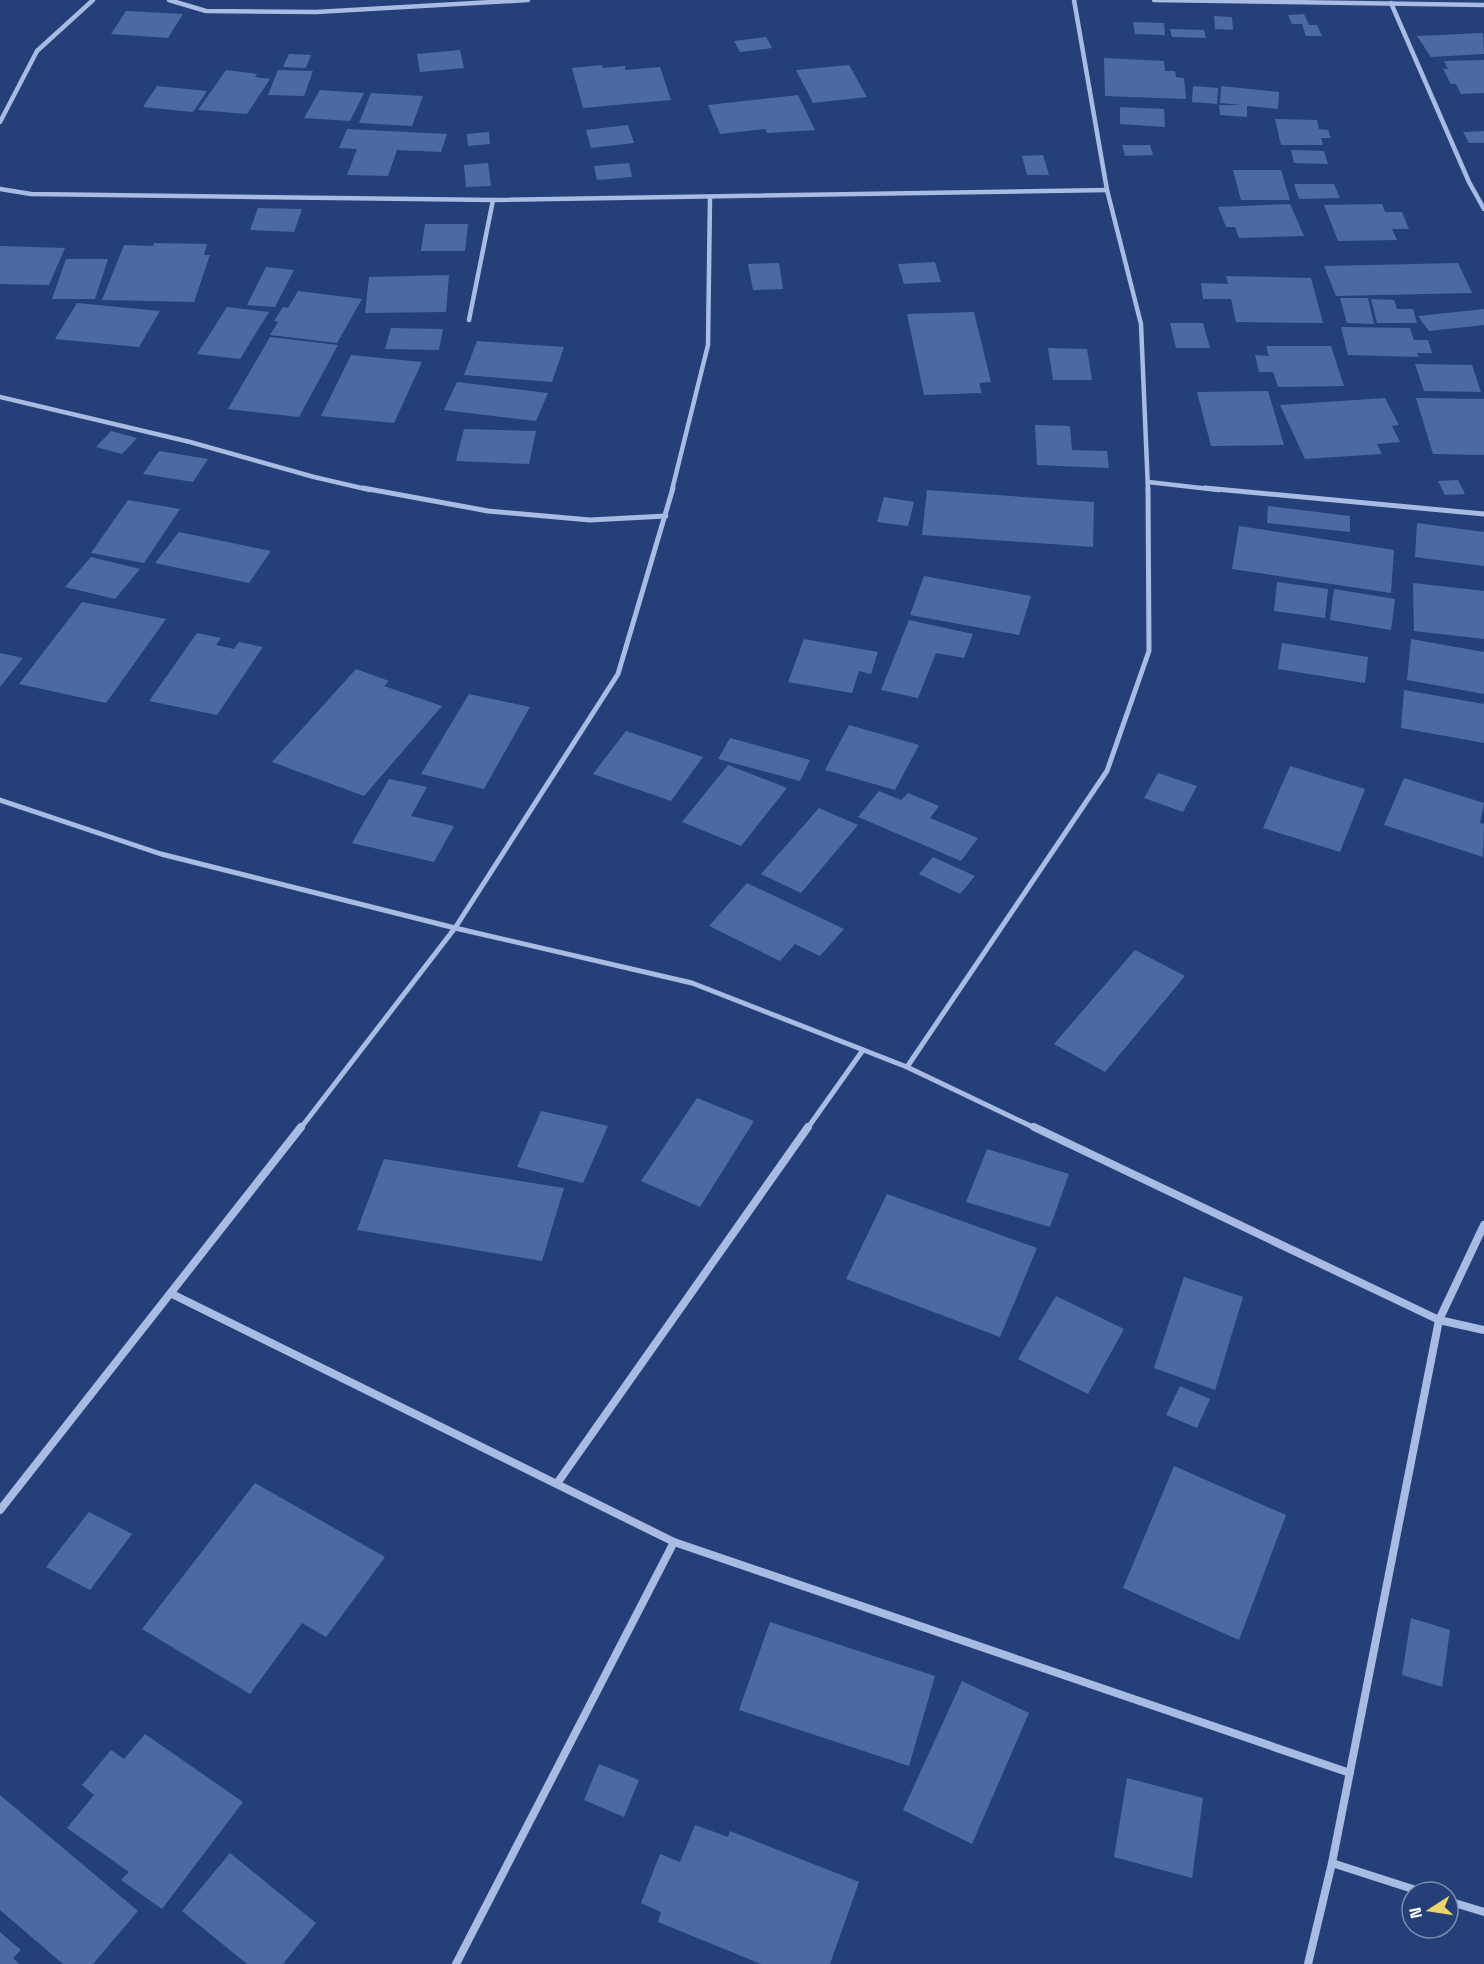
<svg xmlns="http://www.w3.org/2000/svg" width="1484" height="1964" font-family="'Space Grotesk',sans-serif">
<style>
.building{fill:#4d69a2}
.lines{fill:none;stroke-linecap:round;stroke-linejoin:round}
.street-far2{stroke:#a7bbe3;stroke-width:4.5}
.street-far1{stroke:#a7bbe3;stroke-width:5}
.street{stroke:#a7bbe3;stroke-width:8}
</style>
<rect width="100%" height="100%" fill="#254078"/>
<!-- building -->
<g class="building">
<polygon points="126,11 183,14 168,38 111,34"/>
<polygon points="1304,14 1309,25 1317,25 1322,36 1306,36 1302,24 1292,24 1288,15"/>
<polygon points="1214,16 1232,17 1233,30 1215,29"/>
<polygon points="1133,22 1164,23 1165,35 1135,34"/>
<polygon points="1170,29 1204,30 1206,38 1172,37"/>
<polygon points="1483,33 1484,54 1431,57 1417,36"/>
<polygon points="766,37 772,48 740,52 734,41"/>
<polygon points="460,50 464,68 420,72 417,54"/>
<polygon points="289,54 311,55 306,68 283,67"/>
<polygon points="1104,58 1164,61 1165,71 1175,71 1176,77 1184,78 1186,99 1105,96"/>
<polygon points="1484,60 1484,93 1461,94 1456,84 1451,84 1443,69 1448,69 1444,61"/>
<polygon points="602,65 603,68 625,66 625,70 660,67 671,100 583,108 572,68"/>
<polygon points="849,65 867,97 813,103 796,70"/>
<polygon points="226,70 257,74 255,77 270,79 247,114 198,110"/>
<polygon points="278,70 313,71 304,96 268,95"/>
<polygon points="157,86 207,91 193,112 143,107"/>
<polygon points="1193,86 1218,88 1217,104 1192,102"/>
<polygon points="1221,86 1279,92 1278,109 1247,106 1247,117 1220,115 1219,105 1242,105 1220,103"/>
<polygon points="320,90 364,93 350,121 304,118"/>
<polygon points="371,93 423,96 412,126 359,123"/>
<polygon points="798,95 815,130 767,133 765,129 720,134 708,105"/>
<polygon points="1120,107 1164,109 1165,127 1120,124"/>
<polygon points="1275,119 1317,120 1319,129 1328,130 1331,138 1321,138 1323,145 1281,145"/>
<polygon points="628,125 634,143 591,148 586,130"/>
<polygon points="347,129 447,134 441,152 397,150 388,176 347,175 357,149 339,148"/>
<polygon points="1484,131 1484,143 1469,143 1463,132"/>
<polygon points="489,132 490,144 468,146 467,134"/>
<polygon points="1122,145 1150,145 1153,155 1125,156"/>
<polygon points="1291,150 1324,151 1328,164 1294,163"/>
<polygon points="1043,155 1049,175 1027,175 1022,156"/>
<polygon points="488,163 491,186 466,187 464,165"/>
<polygon points="629,163 632,177 597,180 594,166"/>
<polygon points="1233,170 1281,170 1290,200 1241,200"/>
<polygon points="1294,184 1334,184 1340,198 1299,199"/>
<polygon points="1290,204 1304,236 1239,238 1235,227 1226,227 1218,207"/>
<polygon points="1382,204 1385,212 1402,212 1409,229 1392,229 1397,240 1338,241 1324,205"/>
<polygon points="258,208 302,209 294,232 250,230"/>
<polygon points="425,224 468,224 465,251 421,251"/>
<polygon points="154,243 207,244 204,255 210,255 194,302 102,300 124,245 153,246"/>
<polygon points="0,246 65,248 49,285 0,284"/>
<polygon points="66,259 108,259 95,299 52,299"/>
<polygon points="935,262 941,282 904,284 898,264"/>
<polygon points="779,263 783,289 753,290 748,264"/>
<polygon points="1458,263 1472,293 1336,296 1324,266"/>
<polygon points="266,267 294,270 275,307 247,305"/>
<polygon points="449,275 446,312 365,313 369,277"/>
<polygon points="1226,276 1311,278 1323,323 1236,322 1231,299 1203,299 1201,283 1228,284"/>
<polygon points="298,291 362,299 337,343 270,335 278,322 274,321 283,307 288,308"/>
<polygon points="1340,298 1368,298 1374,324 1347,323"/>
<polygon points="1371,299 1394,300 1397,309 1413,309 1417,323 1377,323"/>
<polygon points="77,303 160,311 139,347 55,339"/>
<polygon points="227,307 269,312 240,359 197,354"/>
<polygon points="1484,309 1484,325 1429,331 1418,316"/>
<polygon points="974,312 991,382 979,383 982,393 924,395 907,314"/>
<polygon points="1170,323 1203,323 1210,348 1176,348"/>
<polygon points="1341,327 1410,328 1414,340 1428,340 1432,353 1417,353 1419,357 1348,355"/>
<polygon points="391,328 443,329 439,350 385,349"/>
<polygon points="270,337 338,345 299,417 228,409"/>
<polygon points="477,341 564,347 552,382 464,375"/>
<polygon points="1266,346 1331,346 1344,386 1278,387 1273,372 1259,372 1255,355 1269,356"/>
<polygon points="1048,348 1087,349 1092,380 1053,380"/>
<polygon points="351,355 422,362 394,423 321,416"/>
<polygon points="1415,364 1472,365 1481,392 1424,391"/>
<polygon points="457,382 548,393 536,421 444,410"/>
<polygon points="1268,391 1284,445 1211,446 1197,392"/>
<polygon points="1385,398 1399,425 1392,426 1400,442 1377,444 1382,454 1305,459 1280,405"/>
<polygon points="1416,398 1484,399 1484,455 1433,454"/>
<polygon points="1035,425 1070,426 1072,450 1107,451 1109,468 1037,465"/>
<polygon points="464,429 536,431 529,464 456,461"/>
<polygon points="111,431 137,438 122,454 96,447"/>
<polygon points="159,451 208,459 193,482 143,474"/>
<polygon points="1458,480 1465,494 1445,495 1438,481"/>
<polygon points="927,490 1094,502 1093,547 922,535"/>
<polygon points="884,497 914,502 908,526 877,522"/>
<polygon points="128,500 180,509 144,563 91,553"/>
<polygon points="1268,506 1350,516 1350,532 1267,523"/>
<polygon points="1417,523 1484,532 1484,566 1415,557"/>
<polygon points="1239,526 1394,550 1391,593 1232,569"/>
<polygon points="179,532 271,551 249,583 155,563"/>
<polygon points="91,557 140,569 115,599 65,587"/>
<polygon points="924,576 1031,596 1019,635 910,615"/>
<polygon points="1277,582 1328,589 1325,618 1274,611"/>
<polygon points="1413,583 1484,591 1484,639 1414,631"/>
<polygon points="1334,589 1395,599 1391,630 1330,620"/>
<polygon points="82,602 166,619 106,703 19,684"/>
<polygon points="909,620 973,634 964,658 936,653 918,698 881,690"/>
<polygon points="197,633 221,638 216,645 234,649 239,642 263,647 217,715 149,701"/>
<polygon points="804,639 878,652 871,674 859,671 852,693 788,682"/>
<polygon points="1411,639 1484,652 1484,694 1407,680"/>
<polygon points="1282,643 1368,657 1365,683 1278,669"/>
<polygon points="0,653 23,658 0,687"/>
<polygon points="356,669 389,681 384,686 442,706 364,796 272,762"/>
<polygon points="1404,690 1484,704 1484,743 1401,728"/>
<polygon points="469,694 530,707 484,789 421,774"/>
<polygon points="849,725 919,745 895,790 825,770"/>
<polygon points="626,731 703,757 671,801 593,774"/>
<polygon points="730,738 810,760 800,781 718,759"/>
<polygon points="728,765 787,788 741,846 682,822"/>
<polygon points="1290,766 1365,789 1340,852 1263,828"/>
<polygon points="1158,773 1197,786 1183,812 1144,798"/>
<polygon points="1404,778 1484,803 1480,823 1484,824 1483,857 1384,825"/>
<polygon points="389,779 427,787 411,816 454,826 434,862 352,843"/>
<polygon points="879,791 901,800 908,793 939,806 930,818 978,838 961,861 858,817"/>
<polygon points="819,808 858,825 801,893 761,874"/>
<polygon points="933,857 975,876 960,894 919,874"/>
<polygon points="747,883 844,929 820,956 795,944 780,961 709,926"/>
<polygon points="1135,950 1185,976 1105,1072 1054,1044"/>
<polygon points="697,1098 754,1121 700,1207 641,1181"/>
<polygon points="541,1111 608,1126 583,1183 517,1167"/>
<polygon points="987,1149 1069,1174 1050,1227 966,1202"/>
<polygon points="384,1159 564,1188 542,1261 357,1230"/>
<polygon points="887,1194 1037,1248 1000,1337 846,1279"/>
<polygon points="1184,1277 1243,1297 1215,1390 1154,1368"/>
<polygon points="1056,1296 1124,1329 1088,1394 1018,1359"/>
<polygon points="1180,1386 1210,1399 1197,1428 1166,1415"/>
<polygon points="1174,1466 1286,1515 1239,1640 1123,1588"/>
<polygon points="255,1483 385,1557 326,1637 302,1623 250,1694 142,1629"/>
<polygon points="89,1512 132,1534 90,1590 46,1567"/>
<polygon points="1411,1618 1450,1630 1442,1687 1402,1675"/>
<polygon points="770,1622 935,1676 909,1766 739,1710"/>
<polygon points="962,1681 1029,1713 972,1844 903,1810"/>
<polygon points="145,1734 243,1802 162,1909 121,1880 129,1872 67,1828 94,1795 82,1785 111,1750 124,1759"/>
<polygon points="599,1764 639,1780 624,1817 584,1800"/>
<polygon points="1127,1778 1203,1798 1192,1878 1114,1857"/>
<polygon points="0,1795 138,1911 93,1964 63,1964 0,1910"/>
<polygon points="695,1825 728,1837 730,1831 859,1882 830,1964 761,1964 658,1922 661,1912 641,1903 660,1854 680,1862"/>
<polygon points="230,1853 316,1923 283,1964 247,1964 182,1911"/>
<polygon points="0,1932 21,1950 13,1958 19,1964 0,1964"/>
</g>
<g class="lines">
<!-- street-far2 -->
<g class="street-far2">
<polyline points="169,0 206,11 316,12 528,0"/>
<polyline points="1074,0 1107,190 1141,324 1148,490"/>
<polyline points="1154,0 1484,5"/>
<polyline points="1391,3 1469,182 1484,209"/>
<polyline points="0,122 37,51 93,0"/>
<polyline points="0,189 31,194 493,200 1107,190"/>
<polyline points="469,320 493,200"/>
<polyline points="0,397 190,442 314,477 370,490"/>
<polyline points="1148,482 1219,490"/>
<polyline points="672,490 708,345 710,198"/>
</g>
<!-- street-far1 -->
<g class="street-far1">
<polyline points="363,488 488,511 590,520 666,516"/>
<polyline points="1205,488 1484,514"/>
<polyline points="0,800 161,854 455,928 692,983 907,1067 1037,1129"/>
<polyline points="907,1067 1107,771 1149,651 1148,488"/>
<polyline points="300,1129 455,928 618,674 673,488"/>
<polyline points="807,1129 863,1050"/>
</g>
<!-- street -->
<g class="street">
<polyline points="1034,1127 1439,1320 1484,1330"/>
<polyline points="172,1294 674,1542 1350,1773"/>
<polyline points="558,1482 808,1127"/>
<polyline points="0,1510 301,1127"/>
<polyline points="1332,1863 1422,1892"/>
<polyline points="1448,1901 1484,1912"/>
<polyline points="456,1964 674,1542"/>
<polyline points="1308,1964 1332,1863 1439,1320 1484,1225"/>
</g>
</g>
<!-- north arrow -->
<g transform="translate(1430 1910) rotate(258)"><circle r="28" fill="#254078" stroke="#7c8cae" stroke-width="1.5"/>
<path d="M0-4.5L10 22L0 15L-10 22Z" fill="#edd56b"/>
<text y="-9" font-size="16" font-weight="bold" text-anchor="middle" fill="#ffffff">N</text>
</g>
</svg>
